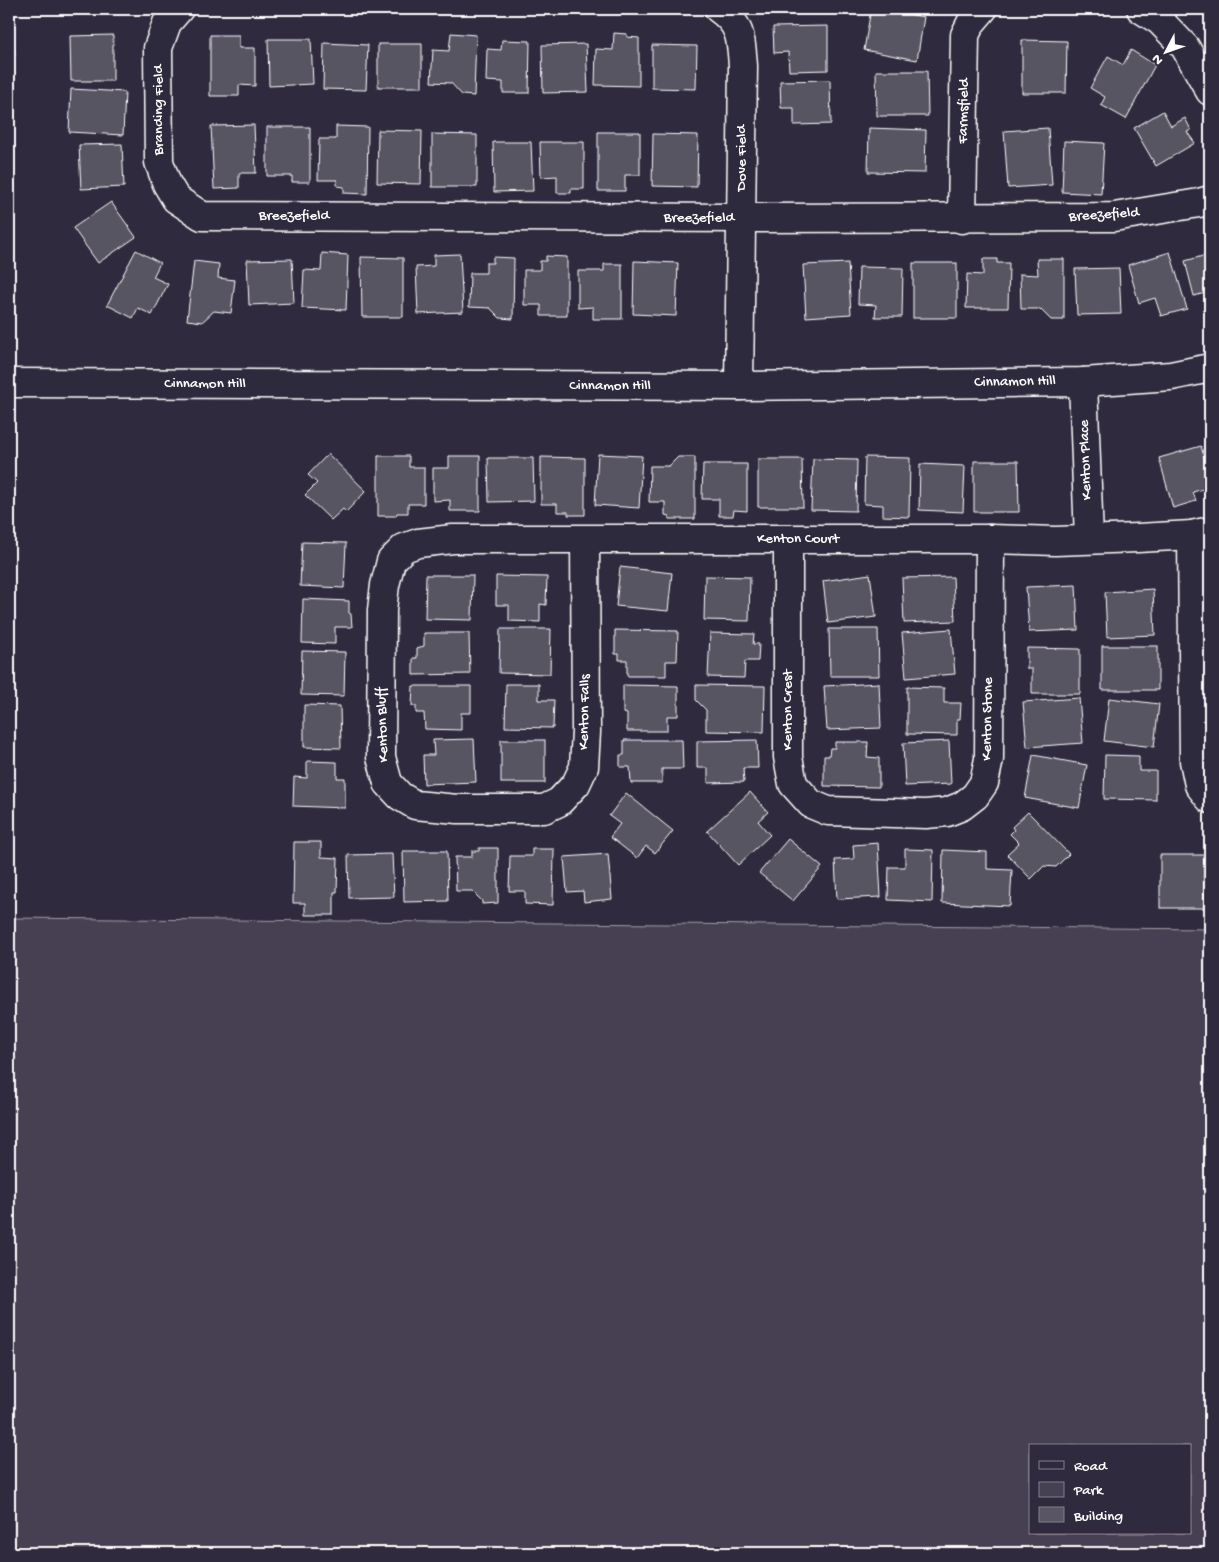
<svg xmlns="http://www.w3.org/2000/svg" width="1219" height="1562" font-family="'Gochi Hand',sans-serif">
<style>
.green{fill:#464152;stroke:#a2a0a8;fill-rule:evenodd}
.building{fill:#595564;stroke:#fff}
.lines{fill:none;stroke-linecap:round;stroke-linejoin:round}
.minor-casing{stroke:#fff;stroke-width:31}
.tertiary-casing{stroke:#fff;stroke-width:31}
.minor{stroke:#2f2a3d;stroke-width:28}
.tertiary{stroke:#2f2a3d;stroke-width:28}
.labels{text-anchor:middle;dominant-baseline:central;stroke-width:4.5;stroke-linejoin:round;paint-order:stroke}
.street-label{font-size:15px;fill:#fff;stroke:#2f2a3d}
</style>
<rect width="100%" height="100%" fill="#2f2a3d"/>
<filter id="ink" filterUnits="userSpaceOnUse"><feTurbulence type="fractalNoise" baseFrequency=".02" numOctaves="2"/><feDisplacementMap in="SourceGraphic" scale="10" xChannelSelector="R" yChannelSelector="G"/><feConvolveMatrix kernelMatrix="1 2 1 2 8 2 1 2 1" color-interpolation-filters="sRGB"/></filter>
<g filter="url(#ink)">
<!-- green -->
<path class="green" d="M9,918l1201,11v624h-1201zM1030,1446h160v87h-160z"/>
<!-- building -->
<g class="building">
<polygon points="774,9 787,9 779,15"/>
<polygon points="871,9 881,9 924,17 917,60 864,50"/>
<polygon points="9,24 10,24 15,54 9,55"/>
<polygon points="828,26 828,70 789,71 788,52 774,53 773,27"/>
<polygon points="451,33 476,35 474,96 462,95 451,83 431,82 433,50 449,51"/>
<polygon points="614,33 627,34 627,37 639,38 639,86 595,85 596,49 613,50"/>
<polygon points="113,35 113,81 71,81 70,36"/>
<polygon points="210,35 239,35 239,48 255,48 255,86 239,85 239,96 210,96"/>
<polygon points="268,39 311,39 313,84 269,86"/>
<polygon points="502,40 530,41 529,93 503,93 503,82 486,81 487,49 501,50"/>
<polygon points="1022,40 1067,41 1066,93 1022,93"/>
<polygon points="324,43 368,45 366,90 323,89"/>
<rect x="378" y="44" width="44" height="43"/>
<polygon points="586,44 588,92 543,93 542,45"/>
<polygon points="652,45 697,46 696,89 652,88"/>
<polygon points="1131,50 1155,65 1126,119 1101,105 1105,97 1090,88 1108,56 1123,65"/>
<polygon points="876,71 927,71 928,116 877,116"/>
<polygon points="830,80 831,124 794,125 794,108 781,108 780,81"/>
<polygon points="71,89 125,92 123,135 69,132"/>
<polygon points="1163,111 1171,126 1185,118 1191,130 1187,132 1195,143 1156,166 1134,128"/>
<polygon points="254,125 256,173 239,173 239,188 214,189 211,126"/>
<polygon points="336,126 368,127 367,194 344,193 344,187 337,186 337,180 318,180 319,139 336,139"/>
<polygon points="267,127 310,127 310,182 292,182 292,176 267,176"/>
<polygon points="869,128 926,130 925,173 868,172"/>
<polygon points="1048,128 1052,185 1008,188 1004,131"/>
<polygon points="378,130 422,131 421,184 377,183"/>
<polygon points="598,132 640,132 640,175 625,175 625,191 598,191"/>
<polygon points="432,134 477,135 477,187 432,187"/>
<polygon points="653,134 698,135 697,187 652,186"/>
<polygon points="1064,141 1104,143 1101,194 1062,192"/>
<polygon points="493,142 531,142 533,191 494,192"/>
<polygon points="540,142 584,142 584,189 571,189 571,193 557,193 557,176 541,177"/>
<polygon points="122,144 124,187 81,189 79,145"/>
<polygon points="111,202 136,237 98,263 73,228"/>
<polygon points="136,250 160,263 153,277 168,284 152,315 138,308 133,318 107,305"/>
<polygon points="1170,252 1187,309 1161,316 1155,298 1139,303 1128,265"/>
<polygon points="322,253 348,255 346,310 302,308 304,270 321,271"/>
<polygon points="460,254 463,312 418,314 416,267 434,266 434,255"/>
<polygon points="1210,254 1210,296 1209,292 1194,296 1185,261"/>
<polygon points="546,256 567,257 567,316 541,316 541,305 524,305 524,270 540,270 540,261 546,261"/>
<polygon points="361,257 403,258 403,317 362,317"/>
<polygon points="493,257 514,258 513,319 500,318 490,308 469,307 470,273 486,273 486,263 493,263"/>
<polygon points="292,259 294,303 249,305 247,260"/>
<polygon points="983,259 997,259 997,263 1009,263 1008,308 966,308 967,274 983,275"/>
<polygon points="1037,259 1064,259 1064,320 1051,320 1040,309 1021,309 1020,274 1038,275"/>
<polygon points="194,261 219,264 218,278 235,280 231,313 214,311 202,322 187,320"/>
<polygon points="634,261 678,263 676,316 633,314"/>
<polygon points="848,263 851,314 806,317 803,265"/>
<rect x="913" y="263" width="44" height="55"/>
<polygon points="604,264 622,264 622,319 593,319 593,307 578,308 578,271 604,271"/>
<polygon points="859,267 903,268 902,317 875,317 876,305 858,304"/>
<polygon points="1119,268 1121,314 1077,315 1075,269"/>
<polygon points="1201,446 1210,478 1210,487 1193,492 1196,501 1173,508 1159,458"/>
<polygon points="328,454 366,491 346,512 343,509 331,520 305,495 317,483 308,475"/>
<polygon points="598,454 642,456 639,508 595,505"/>
<polygon points="378,456 409,456 409,467 424,467 424,504 408,504 408,513 397,513 396,516 378,516"/>
<polygon points="449,456 480,456 480,511 450,511 450,500 433,501 433,468 449,468"/>
<polygon points="541,457 585,458 585,515 568,515 568,512 557,512 557,504 541,504"/>
<polygon points="678,457 695,457 695,519 669,519 669,516 665,515 665,502 649,502 650,466 669,466"/>
<polygon points="865,457 910,458 909,517 883,516 883,505 864,504"/>
<polygon points="488,458 533,458 534,501 489,502"/>
<polygon points="758,459 802,459 803,507 758,507"/>
<polygon points="813,459 857,460 856,511 811,510"/>
<polygon points="974,461 1018,461 1019,512 974,512"/>
<polygon points="703,464 747,464 747,511 734,510 733,516 719,516 719,499 702,499"/>
<polygon points="920,464 965,466 963,512 919,510"/>
<polygon points="302,542 346,543 344,588 300,586"/>
<polygon points="620,567 672,573 668,611 616,606"/>
<polygon points="870,574 876,617 828,623 823,581"/>
<polygon points="426,575 473,575 472,620 425,619"/>
<polygon points="496,576 547,577 546,605 540,604 540,622 509,621 509,605 496,605"/>
<polygon points="705,576 750,577 749,621 704,620"/>
<polygon points="953,577 955,621 904,623 902,578"/>
<polygon points="1076,585 1078,630 1029,632 1026,587"/>
<polygon points="1153,589 1155,635 1107,637 1105,592"/>
<polygon points="303,599 349,601 349,613 351,614 352,627 335,627 335,644 302,643"/>
<polygon points="500,629 551,629 550,674 499,673"/>
<polygon points="829,629 878,629 879,676 830,676"/>
<polygon points="951,629 955,674 906,678 902,633"/>
<polygon points="615,630 678,631 677,661 666,661 666,676 627,676 627,660 619,660 619,654 615,654"/>
<polygon points="424,633 469,633 470,674 413,675 413,658 417,658 417,648 424,646"/>
<polygon points="710,633 754,634 753,644 759,644 758,661 745,661 744,678 708,677"/>
<rect x="1102" y="646" width="56" height="44"/>
<polygon points="1027,648 1080,649 1080,694 1032,694 1032,669 1027,669"/>
<polygon points="302,651 345,652 344,696 301,695"/>
<polygon points="879,683 881,728 827,730 824,686"/>
<polygon points="506,684 539,684 539,700 554,700 553,728 505,727"/>
<polygon points="623,685 678,686 678,716 667,716 667,731 627,731 627,714 623,713"/>
<polygon points="696,685 765,686 764,732 706,731 706,710 696,700"/>
<polygon points="413,686 471,686 471,713 461,713 461,730 425,729 424,713 416,713 416,706 412,706"/>
<polygon points="907,687 944,688 944,703 961,703 960,719 957,719 957,735 907,734"/>
<polygon points="1079,698 1083,743 1027,747 1023,702"/>
<polygon points="1109,698 1159,704 1154,747 1104,741"/>
<polygon points="304,705 340,706 341,748 304,747"/>
<polygon points="474,739 476,782 424,784 423,755 434,755 433,740"/>
<rect x="501" y="740" width="44" height="43"/>
<polygon points="624,740 682,740 683,769 662,769 662,783 631,783 630,767 620,767 620,755 624,755"/>
<polygon points="757,740 758,768 743,768 744,782 708,783 708,768 697,768 697,741"/>
<polygon points="949,741 951,784 905,786 903,743"/>
<polygon points="835,742 868,742 867,757 879,758 879,787 824,786 824,756 829,756 830,748 835,748"/>
<polygon points="1033,755 1087,765 1079,808 1025,798"/>
<polygon points="1105,755 1139,756 1139,771 1156,771 1156,800 1104,799"/>
<polygon points="307,761 337,762 337,778 345,778 345,808 293,806 294,777 307,778"/>
<polygon points="750,792 768,812 758,821 770,835 738,865 707,831"/>
<polygon points="626,793 673,831 655,853 646,846 637,858 610,837 620,824 609,816"/>
<polygon points="1028,812 1069,854 1056,867 1044,866 1031,879 1007,854 1019,843 1010,834 1014,830 1012,827"/>
<polygon points="788,839 822,867 793,901 759,873"/>
<polygon points="294,842 321,842 321,857 338,858 337,892 334,892 334,915 305,915 305,903 293,903"/>
<polygon points="878,843 881,897 837,899 835,860 854,859 853,845"/>
<polygon points="479,848 498,848 498,903 482,904 482,901 472,891 456,891 455,857 472,857 472,851 479,851"/>
<polygon points="532,849 554,849 553,905 525,904 525,891 509,891 510,856 532,856"/>
<polygon points="905,849 933,850 932,902 888,900 889,867 905,867"/>
<polygon points="943,850 987,852 987,869 1012,870 1010,906 942,903"/>
<polygon points="403,851 447,851 448,901 404,902"/>
<polygon points="392,854 394,897 349,898 348,855"/>
<polygon points="608,854 612,899 584,902 583,891 567,892 564,857"/>
<rect x="1160" y="855" width="44" height="53"/>
</g>
<g class="lines">
<defs>
<g id="minor">
<polyline points="179,9 167,23 158,48 159,162 167,184 176,199 202,216 742,218 1114,217 1199,203 1210,200"/>
<path d="M719,9c23,16 22,32 24,57l-4,320"/>
<polyline points="1141,9 1160,21 1185,47 1210,91"/>
<polyline points="962,219 965,35 971,23 983,9"/>
<polyline points="1083,382 1089,539"/>
<polyline points="1192,535 1194,761 1199,785 1210,799"/>
<polyline points="585,539 586,732 584,767 576,784 559,802 544,809 457,809 415,805 400,796 388,783 381,757 382,610 385,585 391,561 404,548 418,543 453,539 990,539 1055,541 1138,538 1192,535 1210,531"/>
<polyline points="788,539 788,757 793,784 811,804 828,811 926,814 947,812 962,806 975,796 984,783 989,759 990,539"/>
</g>
<polyline id="tertiary" points="9,383 739,386 1083,382 1171,376 1210,368"/>
</defs>
<!-- minor casing -->
<use href="#minor" class="minor-casing"/>
<!-- tertiary casing -->
<use href="#tertiary" class="tertiary-casing"/>
<!-- minor -->
<use href="#minor" class="minor"/>
<!-- tertiary -->
<use href="#tertiary" class="tertiary"/>
</g>
</g>
<g class="labels">
<!-- street labels -->
<g class="street-label">
<text transform="translate(159 110) rotate(-90)">Branding Field</text>
<text transform="translate(964 111) rotate(-89)">Farmsfield</text>
<text transform="translate(742 158) rotate(-90)">Dove Field</text>
<text transform="translate(1104 215) rotate(-4)">Breezefield</text>
<text x="294" y="216">Breezefield</text>
<text x="699" y="218">Breezefield</text>
<text transform="translate(1015 382) rotate(-1)">Cinnamon Hill</text>
<text x="205" y="384">Cinnamon Hill</text>
<text x="610" y="386">Cinnamon Hill</text>
<text transform="translate(1086 460) rotate(-92)">Kenton Place</text>
<text x="798" y="539">Kenton Court</text>
<text transform="translate(788 710) rotate(-90)">Kenton Crest</text>
<text transform="translate(585 712) rotate(-89)">Kenton Falls</text>
<text transform="translate(988 719) rotate(-89)">Kenton Stone</text>
<text transform="translate(383 725) rotate(-92)">Kenton Bluff</text>
</g>
</g>
<!-- margin -->
<rect width="1219" height="1562" fill="none" stroke="#2f2a3d" stroke-width="30"/>
<rect x="15" y="15" width="1189" height="1532" fill="none" stroke="#fff" stroke-width="2" filter="url(#ink)"/>
<!-- legend -->
<rect x="1029" y="1444" width="162" height="90" fill="#2f2a3d" stroke="#827f8b"/>
<rect x="1039" y="1461" width="25" height="8" fill="#2f2a3d" stroke="#827f8b"/>
<text x="1074" y="1470" font-size="15" fill="#ffffff">Road</text>
<rect x="1039" y="1482" width="25" height="15" fill="#464152" stroke="#827f8b"/>
<text x="1074" y="1494" font-size="15" fill="#ffffff">Park</text>
<rect x="1039" y="1507" width="25" height="15" fill="#595564" stroke="#827f8b"/>
<text x="1074" y="1520" font-size="15" fill="#ffffff">Building</text>
<!-- north arrow -->
<g transform="translate(1166 52) rotate(229)" stroke="#2f2a3d" stroke-width="4" paint-order="stroke">
<path d="M0-4L9 19L0 12L-9 19Z" fill="#ffffff"/>
<text y="-8" font-size="14" font-weight="bold" text-anchor="middle" fill="#ffffff">N</text>
</g>
</svg>
